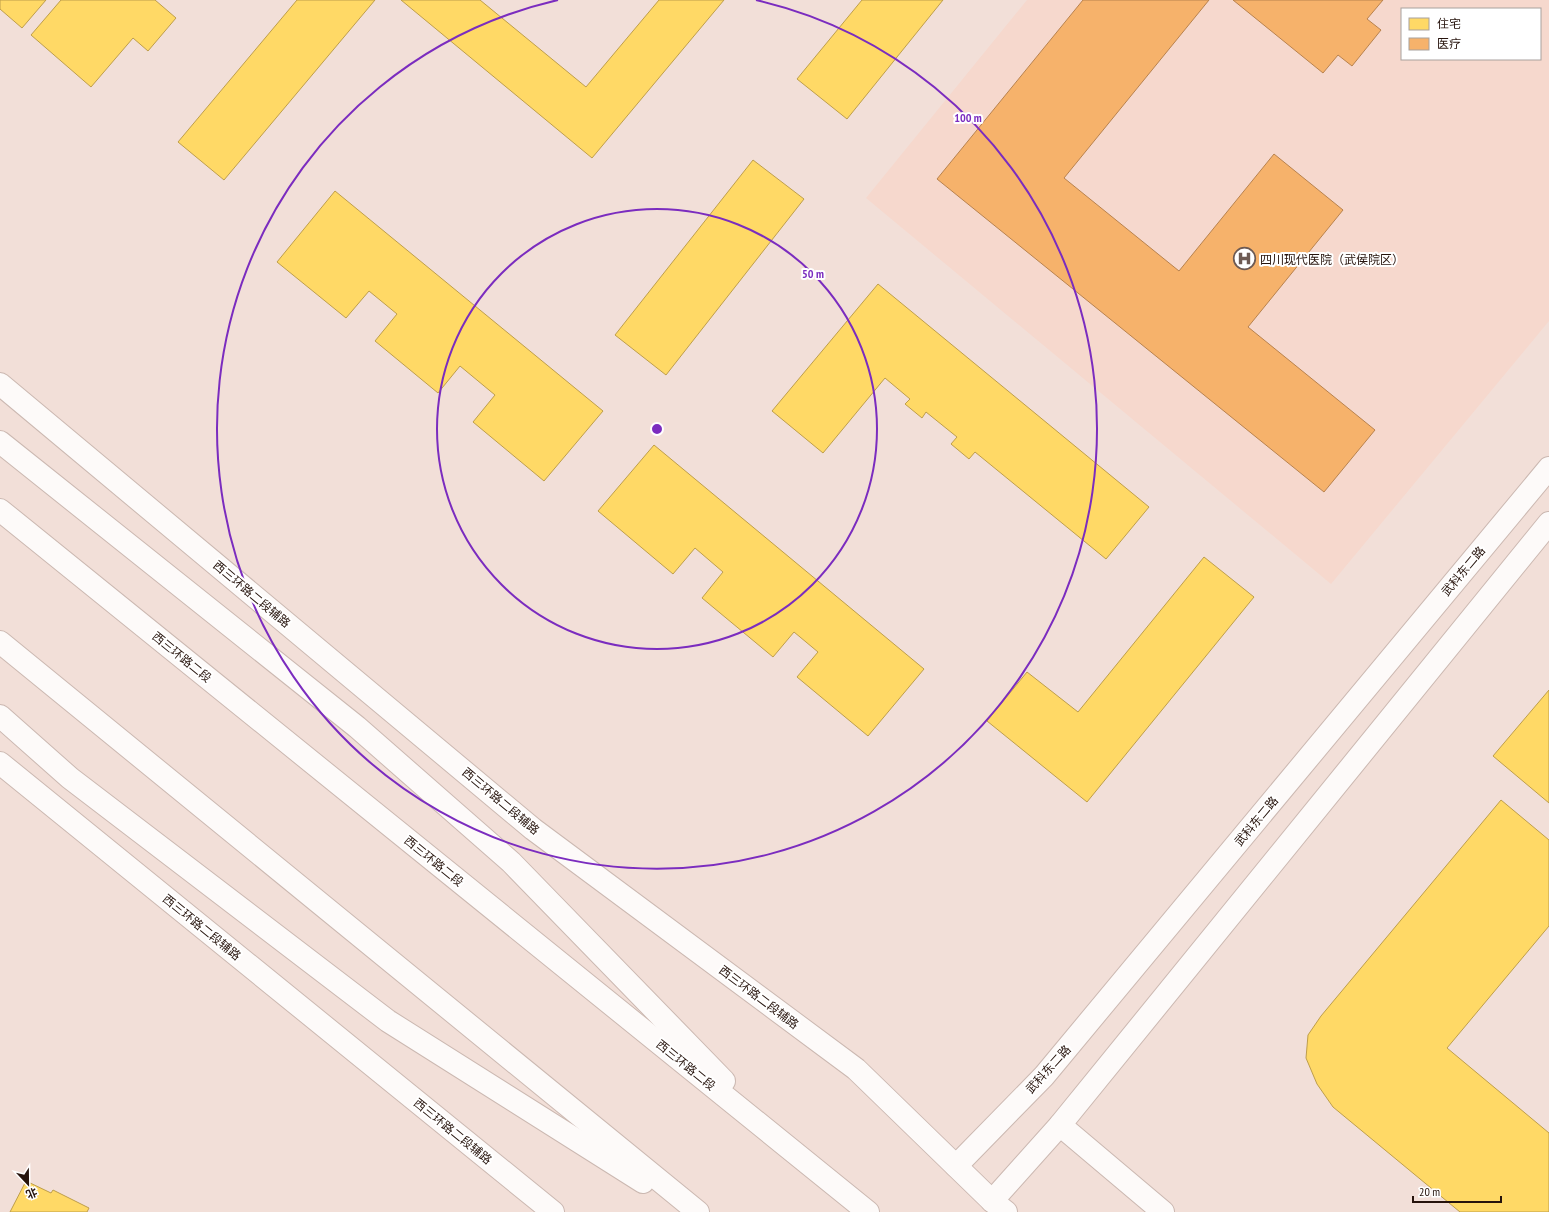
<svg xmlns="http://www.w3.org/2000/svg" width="1549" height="1212" font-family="'PT Sans Narrow','Noto Sans SC',sans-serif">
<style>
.built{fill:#f6d8cd;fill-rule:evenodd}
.homes{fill:#ffd966;stroke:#be9e4b}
.health{fill:#f6b26b;stroke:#b8824e}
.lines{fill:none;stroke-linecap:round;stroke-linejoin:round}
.minor-casing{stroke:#cbb8b1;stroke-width:24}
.major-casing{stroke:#cbb8b1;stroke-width:24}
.highway-casing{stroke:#cbb8b1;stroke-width:24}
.minor{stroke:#fdfaf9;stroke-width:22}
.major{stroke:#fdfaf9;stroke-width:22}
.highway{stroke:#fdfaf9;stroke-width:22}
.ring{fill:none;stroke:#7b2cbf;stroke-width:2}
.labels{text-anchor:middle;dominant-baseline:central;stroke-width:4;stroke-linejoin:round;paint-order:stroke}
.poi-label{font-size:12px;fill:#26130c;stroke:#fff;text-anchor:start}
.street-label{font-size:12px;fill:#26130c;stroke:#fff}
.centre{fill:#7b2cbf;stroke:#fff;stroke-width:2}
.ring-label{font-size:12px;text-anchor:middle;font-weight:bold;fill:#7b2cbf;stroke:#fff;stroke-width:4;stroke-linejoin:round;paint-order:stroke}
</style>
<rect width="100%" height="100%" fill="#f2dfd8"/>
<!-- built -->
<path class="built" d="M1027,0h522v321l-218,263 -465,-386zM1402,9h138v50h-138z"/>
<!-- homes -->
<g class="homes">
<polygon points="0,0 46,0 22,28 0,9"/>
<polygon points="61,0 155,0 176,18 148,51 133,38 91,87 31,35"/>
<polygon points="297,0 375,0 224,180 178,142"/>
<polygon points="401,0 480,0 586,87 659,0 724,0 592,158"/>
<polygon points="862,0 943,0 847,119 797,79"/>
<polygon points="753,160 804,199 666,375 615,335"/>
<polygon points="335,191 603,411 544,481 473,422 495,395 460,366 438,393 375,341 397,314 369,291 346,318 277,262"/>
<polygon points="878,284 1149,507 1106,559 975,452 969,459 951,444 957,437 926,412 922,418 905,404 910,399 885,378 823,453 772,411"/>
<polygon points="654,445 924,669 868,736 797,677 818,652 794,632 773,657 702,598 723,572 695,548 673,574 598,511"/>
<polygon points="1204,557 1254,597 1087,802 987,721 1027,672 1078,712"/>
<polygon points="1549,690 1549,803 1493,756"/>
<polygon points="1501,800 1549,840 1549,926 1447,1048 1549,1133 1549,1212 1460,1212 1333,1107 1317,1084 1306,1058 1308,1035 1321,1016"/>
<polygon points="26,1181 51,1193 53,1190 89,1208 87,1212 10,1212"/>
</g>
<!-- health -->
<g class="health">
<polygon points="1083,0 1209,0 1064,178 1179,271 1274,154 1343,210 1248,327 1375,430 1324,492 937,179"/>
<polygon points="1233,0 1383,0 1367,19 1381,30 1352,66 1338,55 1323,73"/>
</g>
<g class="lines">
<defs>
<g id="minor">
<polyline points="1060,1125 1163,1212"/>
<polyline points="956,1166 1044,1076 1549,468"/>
<polyline points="992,1201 1060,1125 1549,523"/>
</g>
<g id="major">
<polyline points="0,384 533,829 856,1069 992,1201 1006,1212"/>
<polyline points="0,763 553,1212"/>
</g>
<g id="highway">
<polyline points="0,442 357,727 511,862 724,1081"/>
<polyline points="0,510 868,1212"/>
<polyline points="0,642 698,1212"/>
<polyline points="0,716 70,778 388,1021 643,1182"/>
</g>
</defs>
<!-- minor casing -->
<use href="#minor" class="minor-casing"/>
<!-- major casing -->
<use href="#major" class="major-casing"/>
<!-- highway casing -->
<use href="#highway" class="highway-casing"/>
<!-- minor -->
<use href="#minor" class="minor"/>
<!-- major -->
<use href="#major" class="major"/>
<!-- highway -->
<use href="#highway" class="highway"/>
</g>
<!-- distance rings -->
<g class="ring">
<circle cx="657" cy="429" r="220"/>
<path d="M756 0A440 440 0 1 1 558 0"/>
</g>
<!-- icons -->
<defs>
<symbol id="hospital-ring" viewBox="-11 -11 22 22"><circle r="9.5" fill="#fff" stroke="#6d5a53" stroke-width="1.5"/><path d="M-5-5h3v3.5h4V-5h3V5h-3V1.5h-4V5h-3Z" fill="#6d5a53"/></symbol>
</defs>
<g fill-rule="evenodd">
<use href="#hospital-ring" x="1232" y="246" width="25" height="25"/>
</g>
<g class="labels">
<!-- poi labels -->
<g class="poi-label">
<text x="1260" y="259">四川现代医院（武侯院区）</text>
</g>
<!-- street labels -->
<g class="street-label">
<text transform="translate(1463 571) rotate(-50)">武科东二路</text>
<text transform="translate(252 594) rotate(40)">西三环路二段辅路</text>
<text transform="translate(182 657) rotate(39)">西三环路二段</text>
<text transform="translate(501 801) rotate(40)">西三环路二段辅路</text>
<text transform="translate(1256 821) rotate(-50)">武科东二路</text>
<text transform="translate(434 861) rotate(39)">西三环路二段</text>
<text transform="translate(202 927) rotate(39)">西三环路二段辅路</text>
<text transform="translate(759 997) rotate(37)">西三环路二段辅路</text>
<text transform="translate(686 1065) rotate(39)">西三环路二段</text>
<text transform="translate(1048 1069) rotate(-48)">武科东二路</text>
<text transform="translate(453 1131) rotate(39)">西三环路二段辅路</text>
</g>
</g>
<circle cx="657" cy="429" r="6" class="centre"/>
<g class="ring-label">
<text x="968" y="122">100 m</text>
<text x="813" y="278">50 m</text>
</g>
<!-- legend -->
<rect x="1401" y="8" width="140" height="52" fill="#ffffff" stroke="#a8a19e"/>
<rect x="1409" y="18" width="20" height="12" fill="#ffd966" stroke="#a8a19e"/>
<text x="1437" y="28" font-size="12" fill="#26130c">住宅</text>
<rect x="1409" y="38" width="20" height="12" fill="#f6b26b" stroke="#a8a19e"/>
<text x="1437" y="48" font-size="12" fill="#26130c">医疗</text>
<!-- north arrow -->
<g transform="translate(28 1184) rotate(158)" stroke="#ffffff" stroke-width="3" paint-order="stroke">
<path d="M0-3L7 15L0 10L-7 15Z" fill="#26130c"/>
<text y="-6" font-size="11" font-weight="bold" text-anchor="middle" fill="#26130c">北</text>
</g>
<!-- scale -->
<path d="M1413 1196v6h88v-6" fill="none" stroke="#26130c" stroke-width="2"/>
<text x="1419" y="1196" font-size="12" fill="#26130c" stroke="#ffffff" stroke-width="3" paint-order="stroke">20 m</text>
</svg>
